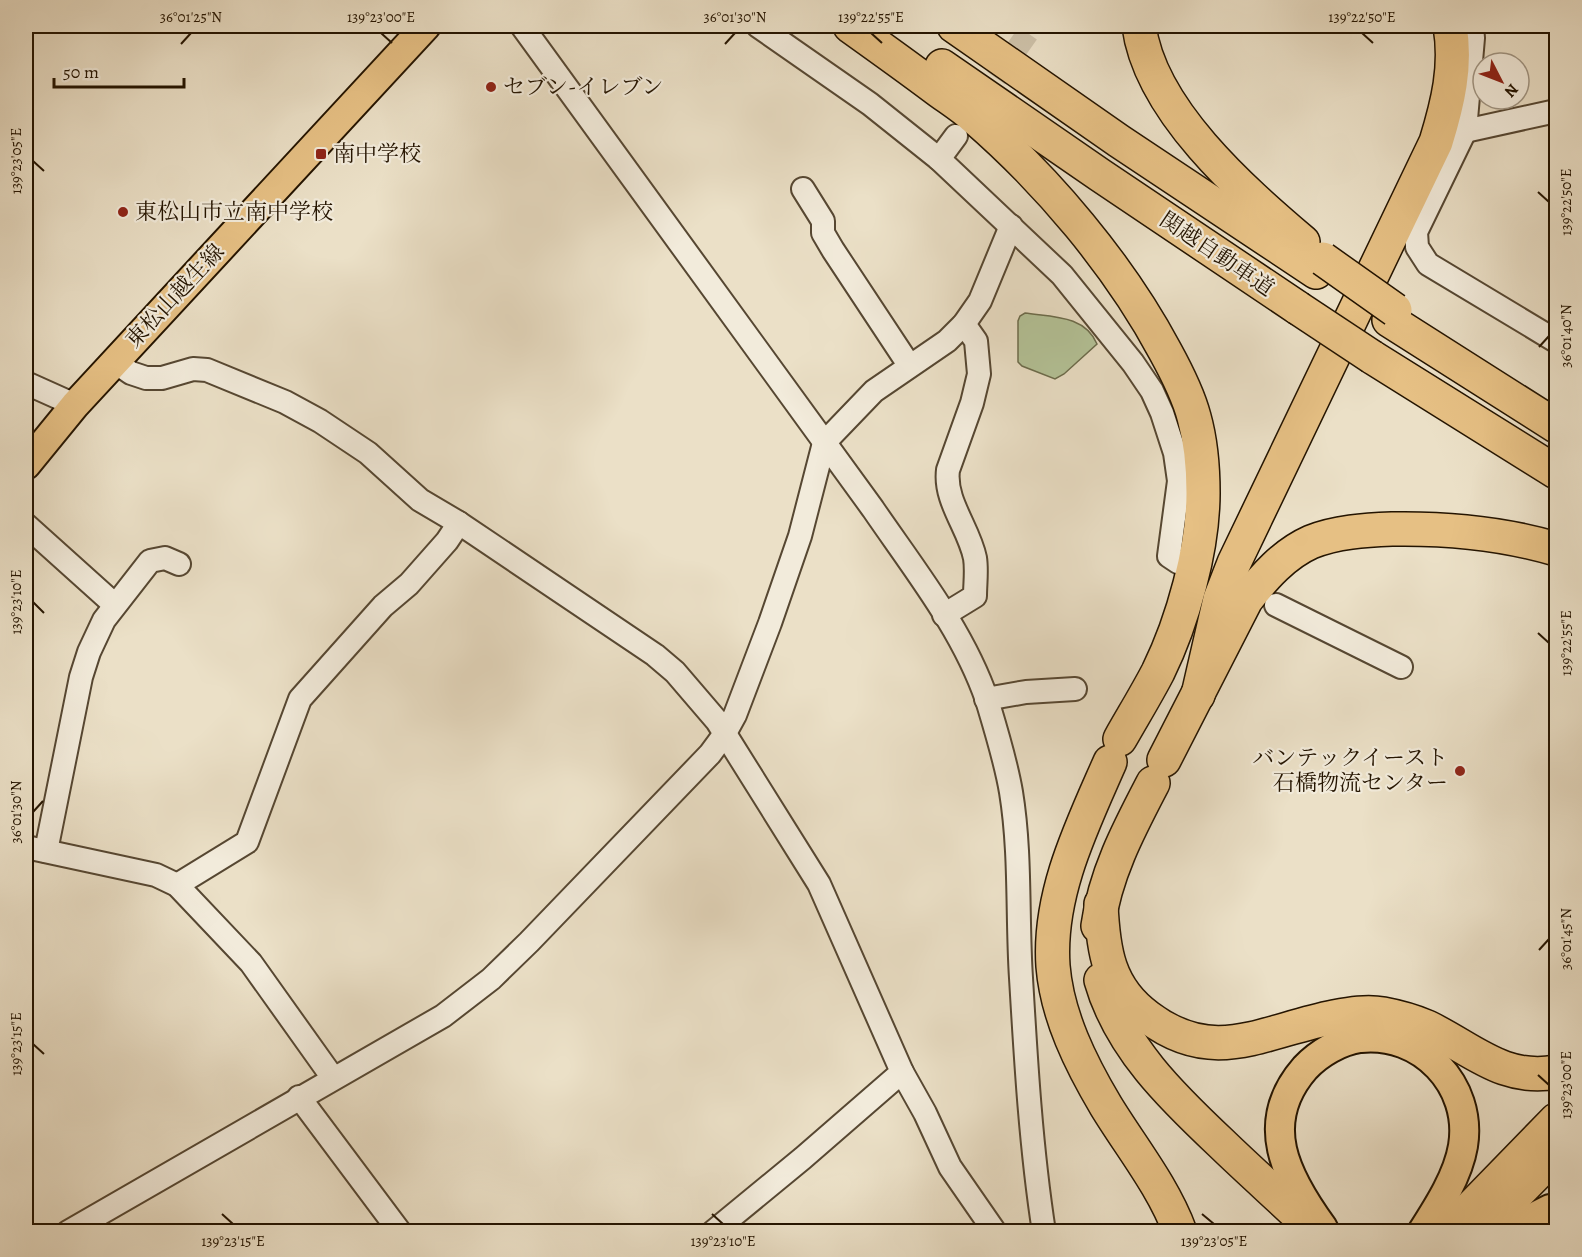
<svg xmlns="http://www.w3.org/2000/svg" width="1582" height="1257" font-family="Alegreya,'Noto Serif JP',serif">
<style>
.grass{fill:#b4c398;stroke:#6c6c4c;stroke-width:1.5}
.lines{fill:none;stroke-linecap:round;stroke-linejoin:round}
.minor-tunnel{stroke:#cdc1a9;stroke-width:22;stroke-dasharray:22 11;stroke-linecap:butt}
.minor-casing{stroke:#564732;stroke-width:26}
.major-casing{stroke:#241400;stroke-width:32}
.highway-casing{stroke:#241400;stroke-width:36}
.minor{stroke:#f2ebdb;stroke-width:22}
.major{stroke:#e6c084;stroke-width:28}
.highway{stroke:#e6c084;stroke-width:33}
.highway-bridge-casing{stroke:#241400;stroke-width:36;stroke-linecap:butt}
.highway-bridge{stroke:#e6c084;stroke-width:33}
.ticks{fill:none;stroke:#241400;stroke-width:2}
.poi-dot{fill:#8f2418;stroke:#f2ebdb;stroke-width:2}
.labels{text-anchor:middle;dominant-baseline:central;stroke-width:4.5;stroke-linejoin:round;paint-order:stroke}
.poi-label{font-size:22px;fill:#241400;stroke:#f2ebdb;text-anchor:start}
.street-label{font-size:22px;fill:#241400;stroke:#f2ebdb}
.neatline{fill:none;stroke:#241400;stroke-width:2}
.ticks-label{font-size:15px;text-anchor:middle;fill:#241400}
</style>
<rect width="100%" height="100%" fill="#ebe0c7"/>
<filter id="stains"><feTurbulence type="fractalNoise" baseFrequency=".00333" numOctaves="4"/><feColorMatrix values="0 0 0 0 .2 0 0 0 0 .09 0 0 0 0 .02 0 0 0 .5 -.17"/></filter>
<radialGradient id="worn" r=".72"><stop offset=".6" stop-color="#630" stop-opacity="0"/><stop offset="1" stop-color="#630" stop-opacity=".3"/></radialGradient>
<!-- grass -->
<path class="grass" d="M1025,313c27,4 60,2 72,31l-33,30 -9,5 -33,-13 -4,-4v-41l2,-5z"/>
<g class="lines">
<!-- minor-tunnel -->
<polyline class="minor-tunnel" points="977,105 1033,26"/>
<defs>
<g id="minor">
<path d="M522,26l351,483c41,60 90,121 114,191 9,30 19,62 24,92 10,61 6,125 10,186 5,85 10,170 23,254"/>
<polyline points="758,26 870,104 939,159 1062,275 1133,363 1152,391 1162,413 1175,453 1179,481 1169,556 1178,562"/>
<polyline points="1472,26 1473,38 1465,131 1416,232 1417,247 1428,264 1556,341"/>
<polyline points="1465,131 1556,111"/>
<polyline points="939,159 956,136"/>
<polyline points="803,189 823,221 823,233 833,250 909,365"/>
<polyline points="115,362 131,373 146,378 162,378 193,369 207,370 285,402 320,421 368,453 420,500 459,523 655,655 675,672 717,721 819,884 902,1072 803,1158 713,1232"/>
<polyline points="26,383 75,405"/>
<polyline points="26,525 115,605"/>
<polyline points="1276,605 1401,667"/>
<path d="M944,615l31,-19c0,-12 2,-26 0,-38 -6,-30 -31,-57 -27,-88l24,-67 7,-29 -3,-33 -12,-17"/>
<polyline points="986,699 1026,692 1075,689"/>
<polyline points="26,847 156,875 177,885 251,963 333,1078"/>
<polyline points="46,851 81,677 89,652 104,620 150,561 165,558 179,564"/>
<polyline points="177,885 247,842 300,699 383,606 409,584 447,541 459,523"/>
<polyline points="902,1072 925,1113 950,1167 995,1232"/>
<polyline points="299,1097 400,1232"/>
<polyline points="68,1232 443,1016 491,979 529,942 710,754 724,735 735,715 770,623 800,536 824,443 874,391 947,341 964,324 980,301 1011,226"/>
</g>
<g id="major">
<polyline points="26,465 75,405 426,26"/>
<path d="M1323,1228c-37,-51 -66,-105 -18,-160 14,-15 35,-27 55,-30 61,-7 113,47 103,108 -5,30 -25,61 -41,86"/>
<polyline points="1505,1232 1550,1209 1556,1208"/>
</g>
<g id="highway">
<path d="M850,26c28,20 56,40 84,61 13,10 28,19 40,30 73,63 145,148 191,234 11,20 23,43 29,66 7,25 9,50 9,76 0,56 -20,128 -45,179 -12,23 -25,44 -38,67"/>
<polyline points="954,26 1119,141 1316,272"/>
<path d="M1139,26c11,84 103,164 164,216"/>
<polyline points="942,66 1100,175 1298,308"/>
<polyline points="1389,320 1556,426"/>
<polyline points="1372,357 1556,472"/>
<path d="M1198,695l22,-96 14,-36 202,-421c12,-39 21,-76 14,-116"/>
<path d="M1164,760l82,-160c18,-23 38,-46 65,-58 25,-10 54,-12 81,-13 57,-1 110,4 164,20"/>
<path d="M1110,762c-28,64 -62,132 -57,204 4,50 28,98 53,140 25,41 57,80 74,126"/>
<path d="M1101,904c2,46 7,84 47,113 66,50 115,14 186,0 16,-3 33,-6 49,-3 16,3 30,7 44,13 44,21 76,55 129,45"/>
<path d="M1098,926c7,-52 31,-97 55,-143"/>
<path d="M1101,980c19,67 71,117 121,164 31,30 63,58 94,88"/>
<polyline points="1447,1232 1556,1120"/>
<polyline points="1479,1232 1556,1154"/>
</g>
</defs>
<!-- minor casing -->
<use href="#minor" class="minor-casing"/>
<!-- major casing -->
<use href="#major" class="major-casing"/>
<!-- highway casing -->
<use href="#highway" class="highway-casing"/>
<!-- minor -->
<use href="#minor" class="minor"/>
<!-- major -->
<use href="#major" class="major"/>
<!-- highway -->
<use href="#highway" class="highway"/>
<defs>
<g id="highway-bridge">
<polyline points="1323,259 1395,310"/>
<polyline points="1298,308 1372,357"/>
</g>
</defs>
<!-- highway-bridge casing -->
<use href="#highway-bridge" class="highway-bridge-casing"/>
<!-- highway-bridge -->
<use href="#highway-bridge" class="highway-bridge"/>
</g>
<!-- ticks -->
<path class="ticks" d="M381,33l11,10M871,33l11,10M1362,33l11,10M181,44l10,-11M725,44l10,-11M33,161l11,10M1538,192l11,10M1539,347l10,-11M33,602l11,11M1538,633l11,10M33,812l10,-11M1539,950l10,-11M33,1044l11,10M1538,1075l11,10M222,1214l11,10M712,1214l11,10M1202,1214l12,10"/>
<!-- markers -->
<g class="poi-dot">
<circle cx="491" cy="87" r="6"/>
<rect x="315" y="148" width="12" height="12" rx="3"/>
<circle cx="123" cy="212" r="6"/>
<circle cx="1460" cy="771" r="6"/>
</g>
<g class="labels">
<!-- poi labels -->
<g class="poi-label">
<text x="503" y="87">セブン-イレブン</text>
<text x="333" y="154">南中学校</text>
<text x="135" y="212">東松山市立南中学校</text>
<text x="1448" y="758" text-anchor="end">バンテックイースト<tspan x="1448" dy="25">石橋物流センター</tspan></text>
</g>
<!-- street labels -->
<g class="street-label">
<text transform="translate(1217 254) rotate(34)">関越自動車道</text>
<text transform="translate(175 296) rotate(-47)">東松山越生線</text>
</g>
</g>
<!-- margin -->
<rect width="1582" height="1257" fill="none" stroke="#ebe0c7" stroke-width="66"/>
<!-- north arrow -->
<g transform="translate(1501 81) rotate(132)"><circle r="28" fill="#f2ebdb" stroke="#a09583" stroke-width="1.5"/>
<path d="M0-4.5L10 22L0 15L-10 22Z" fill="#8f2418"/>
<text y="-9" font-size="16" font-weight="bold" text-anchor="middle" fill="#241400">N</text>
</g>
<!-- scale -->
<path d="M54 78v9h130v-9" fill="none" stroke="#241400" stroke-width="3"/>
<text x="63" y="78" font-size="18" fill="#241400" stroke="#f2ebdb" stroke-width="4.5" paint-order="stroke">50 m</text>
<rect x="33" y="33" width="1516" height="1191" class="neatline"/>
<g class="ticks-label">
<text x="191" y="22">36°01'25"N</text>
<text x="381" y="22">139°23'00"E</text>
<text x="735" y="22">36°01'30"N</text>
<text x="871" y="22">139°22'55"E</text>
<text x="1362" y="22">139°22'50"E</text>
<text transform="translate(16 161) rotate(-90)" y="5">139°23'05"E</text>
<text transform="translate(1566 202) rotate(-90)" y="5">139°22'50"E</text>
<text transform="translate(1566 336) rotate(-90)" y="5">36°01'40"N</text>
<text transform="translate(16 602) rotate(-90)" y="5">139°23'10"E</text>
<text transform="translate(1566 643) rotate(-90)" y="5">139°22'55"E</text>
<text transform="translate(16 812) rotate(-90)" y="5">36°01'30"N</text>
<text transform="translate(1566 939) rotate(-90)" y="5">36°01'45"N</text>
<text transform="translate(16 1044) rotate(-90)" y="5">139°23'15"E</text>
<text transform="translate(1566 1085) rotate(-90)" y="5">139°23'00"E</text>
<text x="233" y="1246">139°23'15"E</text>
<text x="723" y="1246">139°23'10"E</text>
<text x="1214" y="1246">139°23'05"E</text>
</g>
<rect width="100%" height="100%" filter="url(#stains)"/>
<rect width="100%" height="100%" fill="url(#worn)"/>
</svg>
